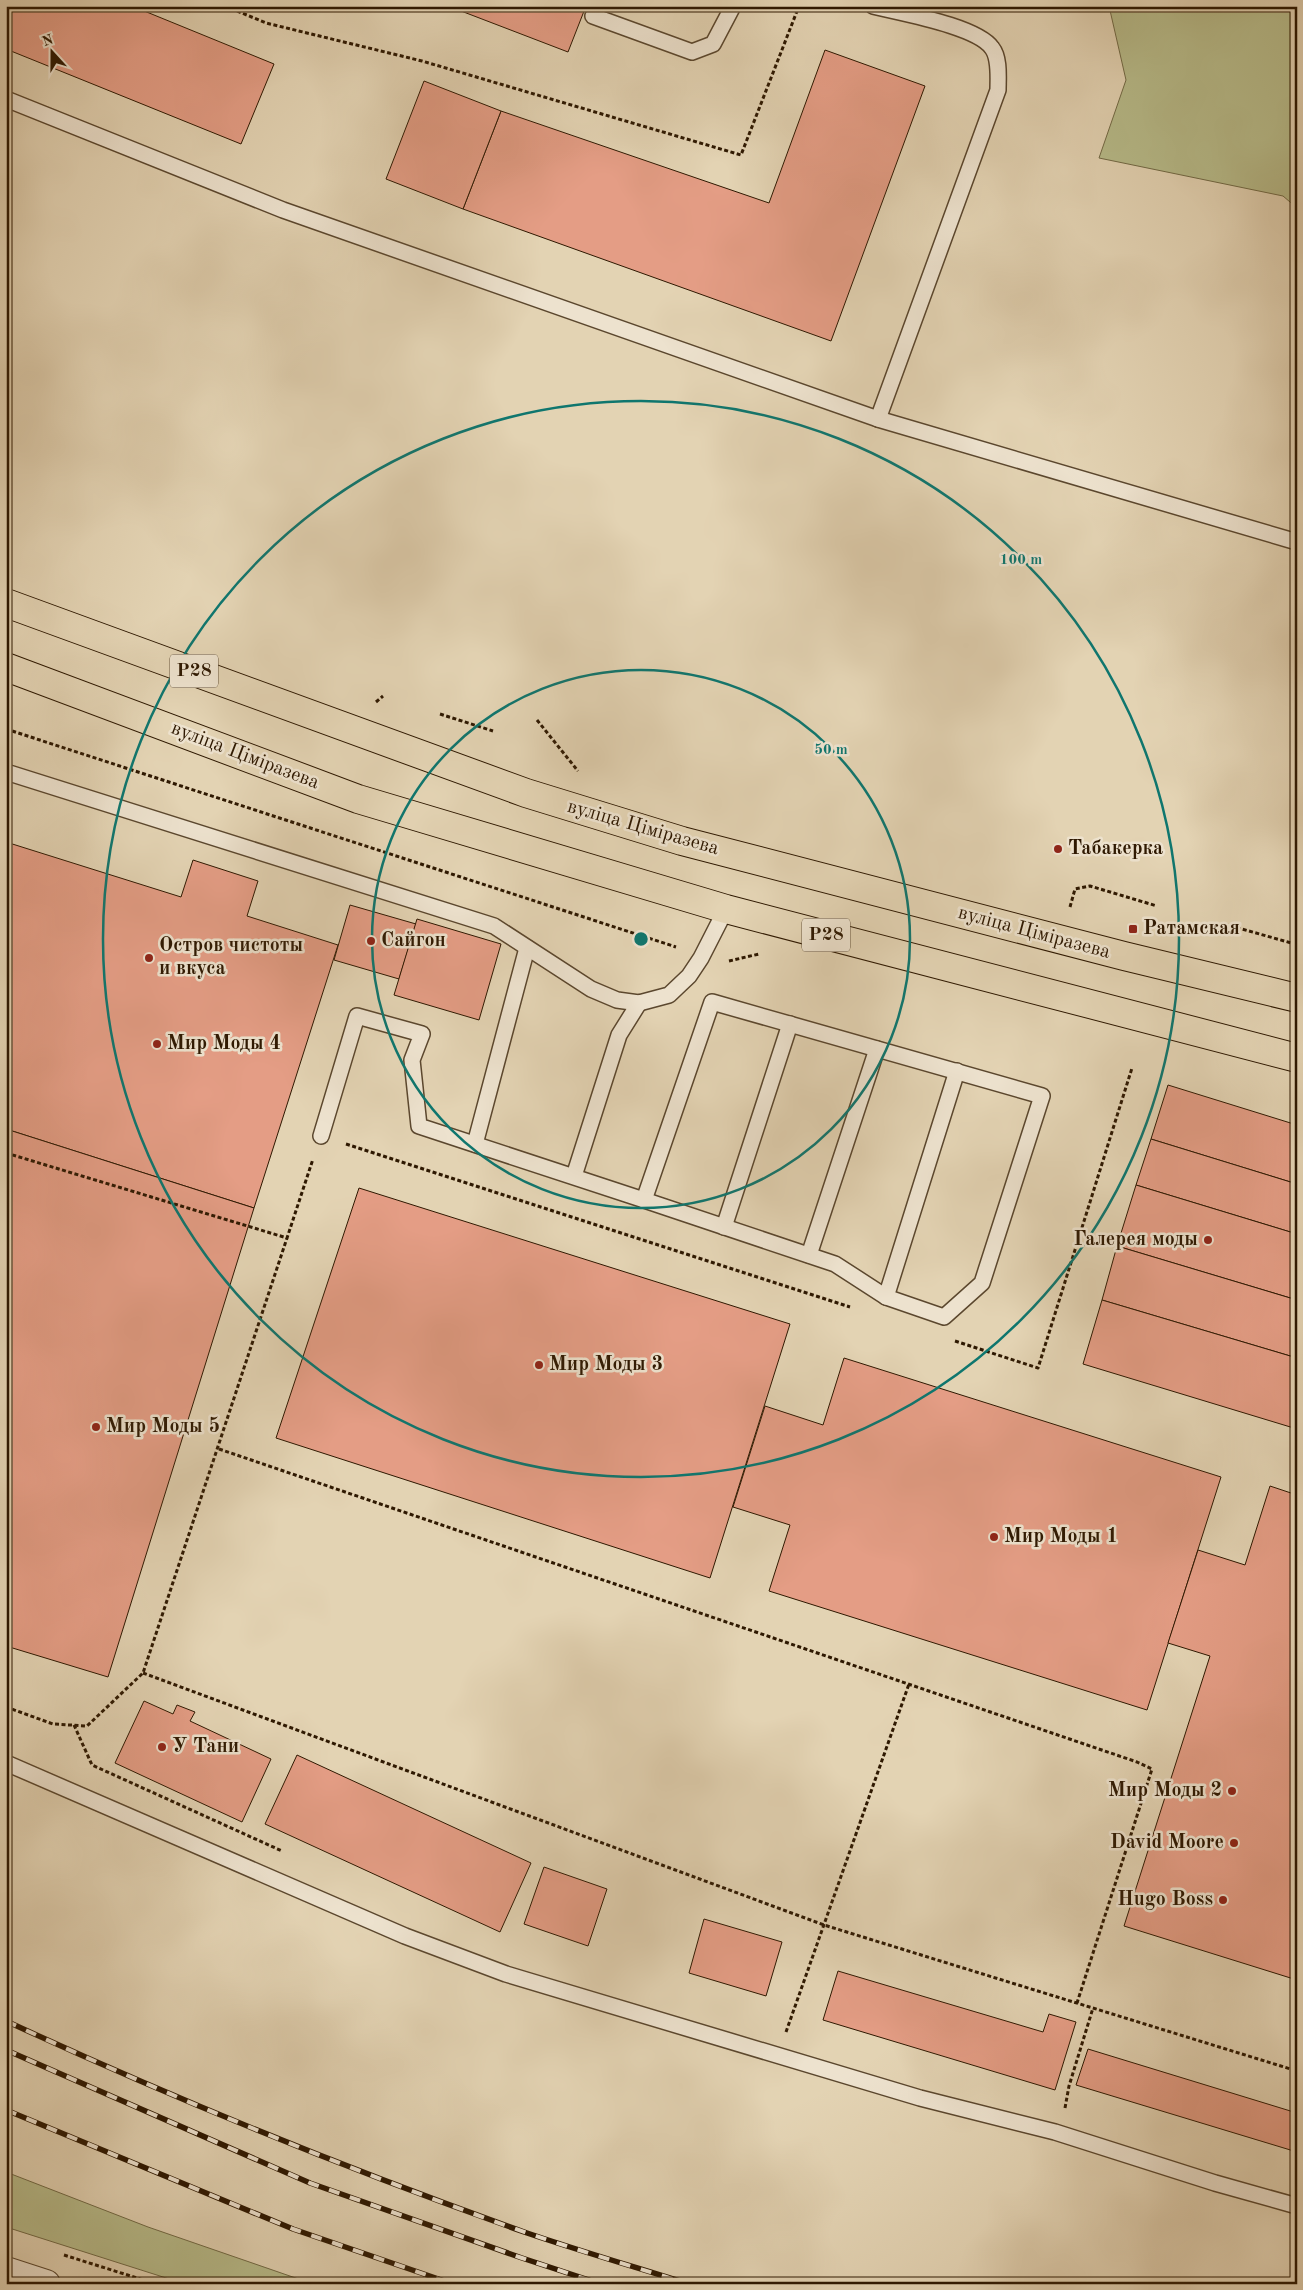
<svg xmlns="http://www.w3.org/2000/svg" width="1303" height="2290" font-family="'Old Standard TT',serif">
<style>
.green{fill:#b7bb8a;stroke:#726a46}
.building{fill:#e49d85;stroke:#2e1801}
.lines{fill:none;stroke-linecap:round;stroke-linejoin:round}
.lane-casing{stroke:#5b472e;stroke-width:18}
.street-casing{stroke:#5b472e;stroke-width:30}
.primary-casing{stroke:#2e1801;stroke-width:30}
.path{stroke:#2e1801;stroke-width:3;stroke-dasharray:4 2.5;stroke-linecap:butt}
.lane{stroke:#ede2ce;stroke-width:15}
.street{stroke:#ede2ce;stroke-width:28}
.primary{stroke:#e3d3b3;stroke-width:28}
.rail-casing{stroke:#2e1801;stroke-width:5.5}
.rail{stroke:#ede2ce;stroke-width:4;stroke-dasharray:11;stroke-linecap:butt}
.ring{fill:none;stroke:#0f766e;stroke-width:2.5}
.poi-dot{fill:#8f2418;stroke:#ede2ce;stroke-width:2}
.labels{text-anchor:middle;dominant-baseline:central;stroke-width:5;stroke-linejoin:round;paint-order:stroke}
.shield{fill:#ede2ce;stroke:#67553e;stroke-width:1}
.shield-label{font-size:19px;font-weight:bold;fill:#2e1801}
.street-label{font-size:20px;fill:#2e1801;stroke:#ede2ce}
.poi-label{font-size:20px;font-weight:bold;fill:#2e1801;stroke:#ede2ce;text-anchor:start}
.centre{fill:#0f766e;stroke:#ede2ce;stroke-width:2.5}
.ring-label{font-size:15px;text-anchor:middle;font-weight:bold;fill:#0f766e;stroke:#ede2ce;stroke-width:5;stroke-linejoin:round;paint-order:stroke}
</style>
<rect width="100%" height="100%" fill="#e3d3b3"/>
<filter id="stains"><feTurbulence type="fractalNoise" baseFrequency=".004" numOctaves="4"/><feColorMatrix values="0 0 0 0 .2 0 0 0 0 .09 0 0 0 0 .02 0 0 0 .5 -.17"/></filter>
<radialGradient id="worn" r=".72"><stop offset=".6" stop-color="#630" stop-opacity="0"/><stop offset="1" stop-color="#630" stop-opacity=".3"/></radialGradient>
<!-- green -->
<g class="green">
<polygon points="1109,6 1297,6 1297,208 1283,196 1099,158 1126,80"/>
<polygon points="6,2172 148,2227 313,2284 185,2284 6,2227"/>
</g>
<!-- building -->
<g class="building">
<polygon points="6,6 132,6 274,64 241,144 6,49"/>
<polygon points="448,6 586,6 568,52"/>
<polygon points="825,50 925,86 831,341 463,209 501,111 769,203"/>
<polygon points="424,81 501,111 463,209 386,179"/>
<polygon points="6,842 181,897 193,860 258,881 247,916 338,945 254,1208 6,1129"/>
<polygon points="350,905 416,924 399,979 334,960"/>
<polygon points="417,919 501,944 479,1020 394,995"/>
<polygon points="1168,1085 1297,1125 1297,1184 1151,1139"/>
<polygon points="6,1129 254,1208 108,1677 6,1646"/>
<polygon points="1151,1139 1297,1184 1297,1234 1136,1185"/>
<polygon points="1136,1185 1297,1234 1297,1300 1117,1246"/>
<polygon points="359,1188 790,1324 710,1578 276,1438"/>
<polygon points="1117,1246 1297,1300 1297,1358 1102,1300"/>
<polygon points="1102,1300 1297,1358 1297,1429 1083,1364"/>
<polygon points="844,1358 1221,1477 1147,1710 769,1591 790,1525 733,1507 765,1406 823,1425"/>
<polygon points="1270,1486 1297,1495 1297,1980 1124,1926 1210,1656 1168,1643 1198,1550 1245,1565"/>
<polygon points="144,1701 173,1714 177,1705 195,1712 190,1721 271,1759 242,1822 115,1763"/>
<polygon points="297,1755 531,1863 500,1932 265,1824"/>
<polygon points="544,1867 607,1889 588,1946 524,1924"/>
<polygon points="704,1919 782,1942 766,1996 689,1973"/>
<polygon points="838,1971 1043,2032 1049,2014 1076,2022 1055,2090 823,2020"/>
<polygon points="1088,2049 1297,2113 1297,2152 1076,2085"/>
</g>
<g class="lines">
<defs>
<g id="lane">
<path d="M873,6c27,7 104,20 119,42 8,10 6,30 6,42l-120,329"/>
<polyline points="593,16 692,52 713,44 733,6"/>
<polyline points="6,99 283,210 878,419 1297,542"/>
<polyline points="6,772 494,926 591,989 617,1000 639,1003 669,995 689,976 701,958 726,909"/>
<polygon points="712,1002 1042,1096 982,1283 944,1317 886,1297 835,1264 644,1200"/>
<polyline points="321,1136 357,1016 422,1034 412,1060 419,1126 644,1200"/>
<polyline points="475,1144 527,948"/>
<polyline points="574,1176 619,1035 639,1003"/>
<polyline points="724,1227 790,1024"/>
<polyline points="809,1255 877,1049"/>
<polyline points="886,1297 957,1071"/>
<polyline points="6,1763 405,1936 506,1974 920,2098 1055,2132 1215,2183 1297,2206"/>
</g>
<polyline id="street" points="6,2271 46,2284"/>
<g id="primary">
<polyline points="6,603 526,793 682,841 1124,956 1297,998"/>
<polyline points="6,667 358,799 726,909 1297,1058"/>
</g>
</defs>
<!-- lane casing -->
<use href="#lane" class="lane-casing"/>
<!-- street casing -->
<use href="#street" class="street-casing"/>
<!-- primary casing -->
<use href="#primary" class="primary-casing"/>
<!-- path -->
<g class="path">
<polyline points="225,6 266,23 422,61 741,155 799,6"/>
<polyline points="376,702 383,696"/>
<polyline points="440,714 493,731"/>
<polyline points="537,720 578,771"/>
<polyline points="6,729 676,947"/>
<polyline points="1070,907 1075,889 1090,886 1157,906"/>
<polyline points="1224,924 1295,944 1297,949"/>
<polyline points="729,961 759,954"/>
<polyline points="346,1144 850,1307"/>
<polyline points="6,1153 287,1238 313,1159"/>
<polyline points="955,1341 1038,1368 1132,1068"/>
<polyline points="219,1449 1137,1762 1152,1769 1077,2003"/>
<polyline points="143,1673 824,1925 1297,2071"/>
<polyline points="6,1707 53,1724 87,1726 143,1673 287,1238"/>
<polyline points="74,1725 92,1765 282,1851"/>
<polyline points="786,2032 909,1684"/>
<polyline points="1065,2108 1069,2086 1093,2008"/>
<polyline points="64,2255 156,2284"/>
</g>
<!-- lane -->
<use href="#lane" class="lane"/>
<!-- street -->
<use href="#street" class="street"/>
<!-- primary -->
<use href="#primary" class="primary"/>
<defs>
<g id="rail">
<path d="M6,2021c171,79 344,149 521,212 53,18 108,34 162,51"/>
<polyline points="6,2050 310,2183 522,2258 601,2284"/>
<polyline points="6,2110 293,2229 453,2284"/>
</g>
</defs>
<!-- rail casing -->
<use href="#rail" class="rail-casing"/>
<!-- rail -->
<use href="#rail" class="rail"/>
</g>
<!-- distance rings -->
<g class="ring">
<circle cx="641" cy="939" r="269"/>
<circle cx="641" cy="939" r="538"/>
</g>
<!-- markers -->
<g class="poi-dot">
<circle cx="1058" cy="849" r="5"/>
<rect x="1128" y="924" width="10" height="10" rx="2.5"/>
<circle cx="371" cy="941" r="5"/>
<circle cx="149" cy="958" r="5"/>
<circle cx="157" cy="1044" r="5"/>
<circle cx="1208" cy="1240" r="5"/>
<circle cx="539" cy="1365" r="5"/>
<circle cx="96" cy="1427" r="5"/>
<circle cx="994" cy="1537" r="5"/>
<circle cx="162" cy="1747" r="5"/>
<circle cx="1232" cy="1791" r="5"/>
<circle cx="1234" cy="1843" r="5"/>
<circle cx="1223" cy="1900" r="5"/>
</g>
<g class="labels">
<!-- shield labels -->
<g class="shield">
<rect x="170" y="654.5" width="48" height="33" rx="4"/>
<rect x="802" y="918.5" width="48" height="33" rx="4"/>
</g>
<g class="shield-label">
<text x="194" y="671">Р28</text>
<text x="826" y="935">Р28</text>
</g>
<!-- street labels -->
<g class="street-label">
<text transform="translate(245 756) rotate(21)">вуліца Ціміразева</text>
<text transform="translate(643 828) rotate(16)">вуліца Ціміразева</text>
<text transform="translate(1034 933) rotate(15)">вуліца Ціміразева</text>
</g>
<!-- poi labels -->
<g class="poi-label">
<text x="1068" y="849">Табакерка</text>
<text x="1143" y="929">Ратамская</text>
<text x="381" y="941">Сайгон</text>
<text x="159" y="946">Остров чистоты<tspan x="159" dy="23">и вкуса</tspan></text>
<text x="167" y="1044">Мир Моды 4</text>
<text x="1198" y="1240" text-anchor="end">Галерея моды</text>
<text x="549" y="1365">Мир Моды 3</text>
<text x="106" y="1427">Мир Моды 5</text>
<text x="1004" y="1537">Мир Моды 1</text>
<text x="172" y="1747">У Тани</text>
<text x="1222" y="1791" text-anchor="end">Мир Моды 2</text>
<text x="1224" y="1843" text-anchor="end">David Moore</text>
<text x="1213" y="1900" text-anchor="end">Hugo Boss</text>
</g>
</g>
<circle cx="641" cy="939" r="8" class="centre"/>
<g class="ring-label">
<text x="1021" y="564">100 m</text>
<text x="831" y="754">50 m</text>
</g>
<!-- margin -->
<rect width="1303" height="2290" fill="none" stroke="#e3d3b3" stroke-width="25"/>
<rect x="8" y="8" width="1288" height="2275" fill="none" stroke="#2e1801" stroke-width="2.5"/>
<rect x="12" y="12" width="1278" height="2265" fill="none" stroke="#2e1801"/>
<!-- north arrow -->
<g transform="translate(52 52) rotate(339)" stroke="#ede2ce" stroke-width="4" paint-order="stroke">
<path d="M0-4L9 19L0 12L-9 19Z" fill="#2e1801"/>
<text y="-8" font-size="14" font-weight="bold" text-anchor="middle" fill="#2e1801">N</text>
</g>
<rect width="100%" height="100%" filter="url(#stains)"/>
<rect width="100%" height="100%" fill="url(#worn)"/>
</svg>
